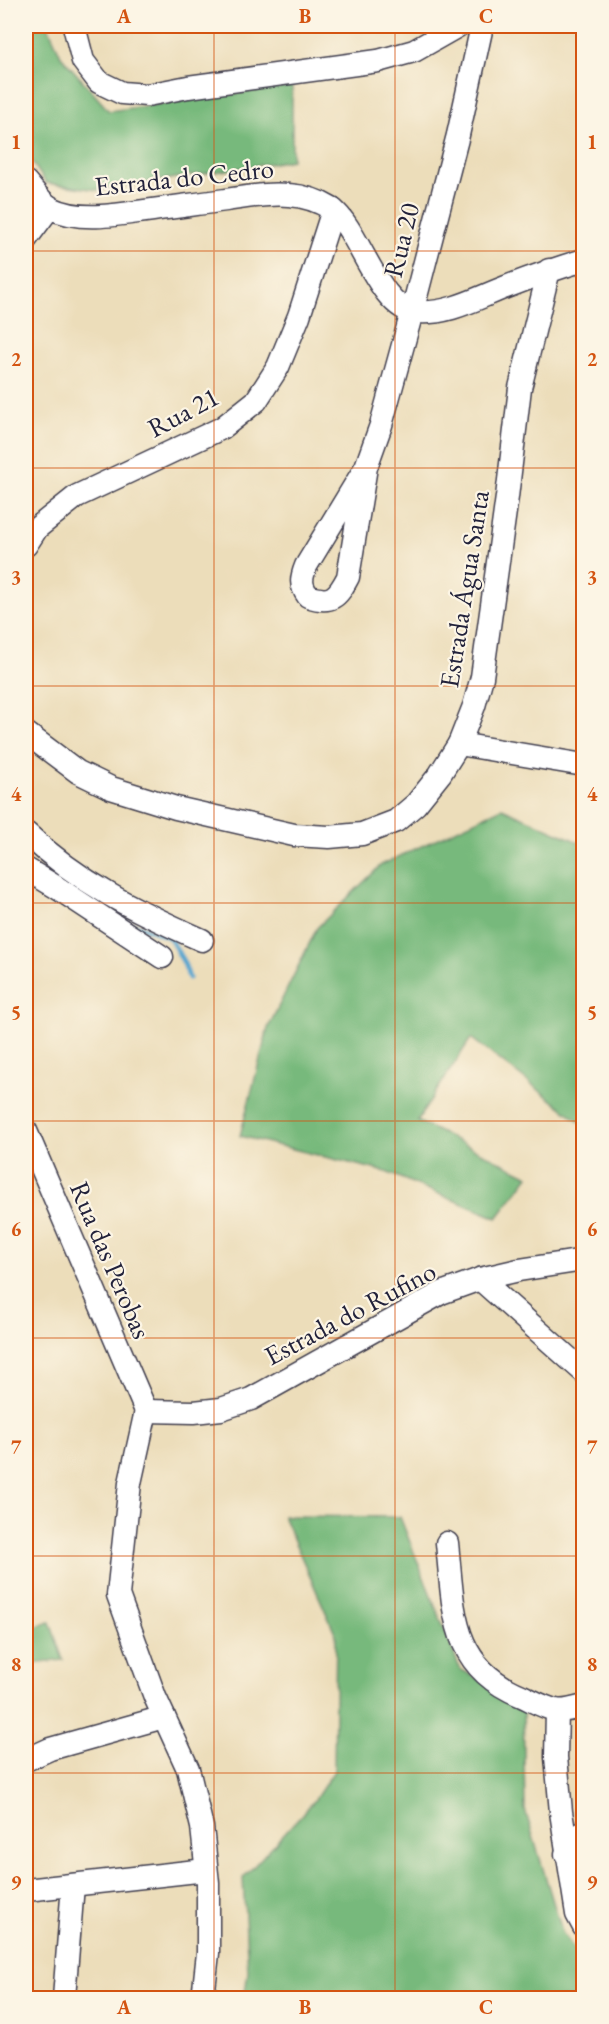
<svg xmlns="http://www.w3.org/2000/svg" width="609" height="2024" font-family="'EB Garamond',serif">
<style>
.forest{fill:#77b97c;stroke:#4c6e5c;stroke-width:1.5}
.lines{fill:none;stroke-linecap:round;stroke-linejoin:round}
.stream{stroke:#55a5cf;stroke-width:5}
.minor-casing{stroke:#403e4e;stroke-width:25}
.minor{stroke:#fff;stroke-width:22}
.grid{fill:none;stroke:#d45411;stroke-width:1.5;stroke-opacity:0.55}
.labels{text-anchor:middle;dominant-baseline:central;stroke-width:4.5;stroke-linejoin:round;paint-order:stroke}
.street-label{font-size:27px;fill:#22223b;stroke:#fcf5e5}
.neatline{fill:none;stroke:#d45411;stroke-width:2}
.grid-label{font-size:20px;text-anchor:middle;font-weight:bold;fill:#d45411}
</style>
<rect width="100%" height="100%" fill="#fcf5e5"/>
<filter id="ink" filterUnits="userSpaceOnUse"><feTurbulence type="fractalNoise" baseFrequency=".0167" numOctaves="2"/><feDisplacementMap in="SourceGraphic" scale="12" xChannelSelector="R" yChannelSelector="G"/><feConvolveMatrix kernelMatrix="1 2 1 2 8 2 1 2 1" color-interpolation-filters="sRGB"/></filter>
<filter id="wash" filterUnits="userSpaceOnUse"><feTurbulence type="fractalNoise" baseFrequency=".008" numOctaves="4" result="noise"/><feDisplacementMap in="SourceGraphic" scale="24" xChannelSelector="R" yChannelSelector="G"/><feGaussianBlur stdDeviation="1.35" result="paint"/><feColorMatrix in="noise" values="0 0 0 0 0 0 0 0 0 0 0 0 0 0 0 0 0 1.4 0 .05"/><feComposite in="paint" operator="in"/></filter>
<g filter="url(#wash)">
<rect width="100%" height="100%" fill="#ecddba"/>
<!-- forest -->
<g class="forest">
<polygon points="26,26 48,26 61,56 109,111 292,86 292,160 98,190 46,183 30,159 26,146"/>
<polygon points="502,808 583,844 583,1124 471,1038 417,1121 529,1176 497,1218 386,1172 240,1136 268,1028 317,928 381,865"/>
<polygon points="283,1516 400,1517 460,1669 523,1704 525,1810 563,1934 583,1961 583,1998 244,1998 248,1972 243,1878 314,1801 334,1771 336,1635"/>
<polygon points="50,1622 63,1660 26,1665 26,1630"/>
</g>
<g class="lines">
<!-- stream -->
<g class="stream">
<polyline points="26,849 41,860"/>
<polyline points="126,921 170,938 184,963 189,978"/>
</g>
</g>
</g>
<g filter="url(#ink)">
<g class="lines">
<defs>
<g id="minor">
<polyline points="74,26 83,61 99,82 122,93 147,95 188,87 378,61 414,51 458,26"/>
<path d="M26,182c7,8 16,21 25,26 28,14 64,7 94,3 27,-4 54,-7 81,-11 21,-3 42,-7 63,-5 15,1 30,6 43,14 27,20 47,101 84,103 32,3 61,-14 90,-25 26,-10 51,-19 78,-27"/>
<polyline points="26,239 50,207"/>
<path d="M366,467l-60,99c-5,12 -6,19 2,30 23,8 29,2 40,-19l18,-110 15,-42 31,-113 46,-177 24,-109"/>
<polyline points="26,545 37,528 77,496 222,428 256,401 278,367 299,316 333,210"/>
<polyline points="26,733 78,772 111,788 176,808 294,835 329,837 362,834 396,821 416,804 440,774 459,744 474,706 482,677 507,497 520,388 549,270"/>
<polyline points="459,744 584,765"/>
<path d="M26,833c55,51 108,77 176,107"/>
<polyline points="26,869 56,887 162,957"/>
<polyline points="26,1131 146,1411"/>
<polyline points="480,1279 584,1372"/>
<polyline points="146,1411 130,1483 118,1595 155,1697 188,1769 202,1827 208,1883 208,1953 203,1998"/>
<polyline points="146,1411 194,1412 221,1409 251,1399 441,1293 480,1279 519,1270 584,1260"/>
<path d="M447,1543c7,67 3,124 75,153 11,5 23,12 34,14 8,2 20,-2 28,-4"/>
<polyline points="557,1711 556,1757 561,1812 577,1914 584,1927"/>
<polyline points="26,1760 50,1749 164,1717"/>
<polyline points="566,1854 584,1830"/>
<polyline points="26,1892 26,1890 206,1870"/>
<polyline points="64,1998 73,1885"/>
</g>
</defs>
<!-- minor casing -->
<use href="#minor" class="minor-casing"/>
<!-- minor -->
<use href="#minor" class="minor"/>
</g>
</g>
<!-- grid -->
<path class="grid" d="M214,26v1972M395,26v1972M26,251h558M26,468h558M26,686h558M26,903h558M26,1121h558M26,1338h558M26,1556h558M26,1773h558"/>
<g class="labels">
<!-- street labels -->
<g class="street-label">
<text transform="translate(184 177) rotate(-6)">Estrada do Cedro</text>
<text transform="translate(401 240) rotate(-76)">Rua 20</text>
<text transform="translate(183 412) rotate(-28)">Rua 21</text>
<text transform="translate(464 589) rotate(-81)">Estrada Água Santa</text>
<text transform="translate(111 1260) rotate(67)">Rua das Perobas</text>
<text transform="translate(350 1313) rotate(-28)">Estrada do Rufino</text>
</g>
</g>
<!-- margin -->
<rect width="609" height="2024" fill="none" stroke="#fcf5e5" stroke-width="66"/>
<rect x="33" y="33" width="543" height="1958" class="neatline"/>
<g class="grid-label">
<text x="124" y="23">A</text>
<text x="305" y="23">B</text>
<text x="486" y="23">C</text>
<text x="16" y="149">1</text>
<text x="592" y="149">1</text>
<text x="16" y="366">2</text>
<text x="592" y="366">2</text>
<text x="16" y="584">3</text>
<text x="592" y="584">3</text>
<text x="16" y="801">4</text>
<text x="592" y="801">4</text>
<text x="16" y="1019">5</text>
<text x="592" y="1019">5</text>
<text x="16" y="1236">6</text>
<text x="592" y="1236">6</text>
<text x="16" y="1454">7</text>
<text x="592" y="1454">7</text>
<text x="16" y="1671">8</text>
<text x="592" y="1671">8</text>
<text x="16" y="1889">9</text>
<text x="592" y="1889">9</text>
<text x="124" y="2014">A</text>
<text x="305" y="2014">B</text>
<text x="486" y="2014">C</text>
</g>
</svg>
